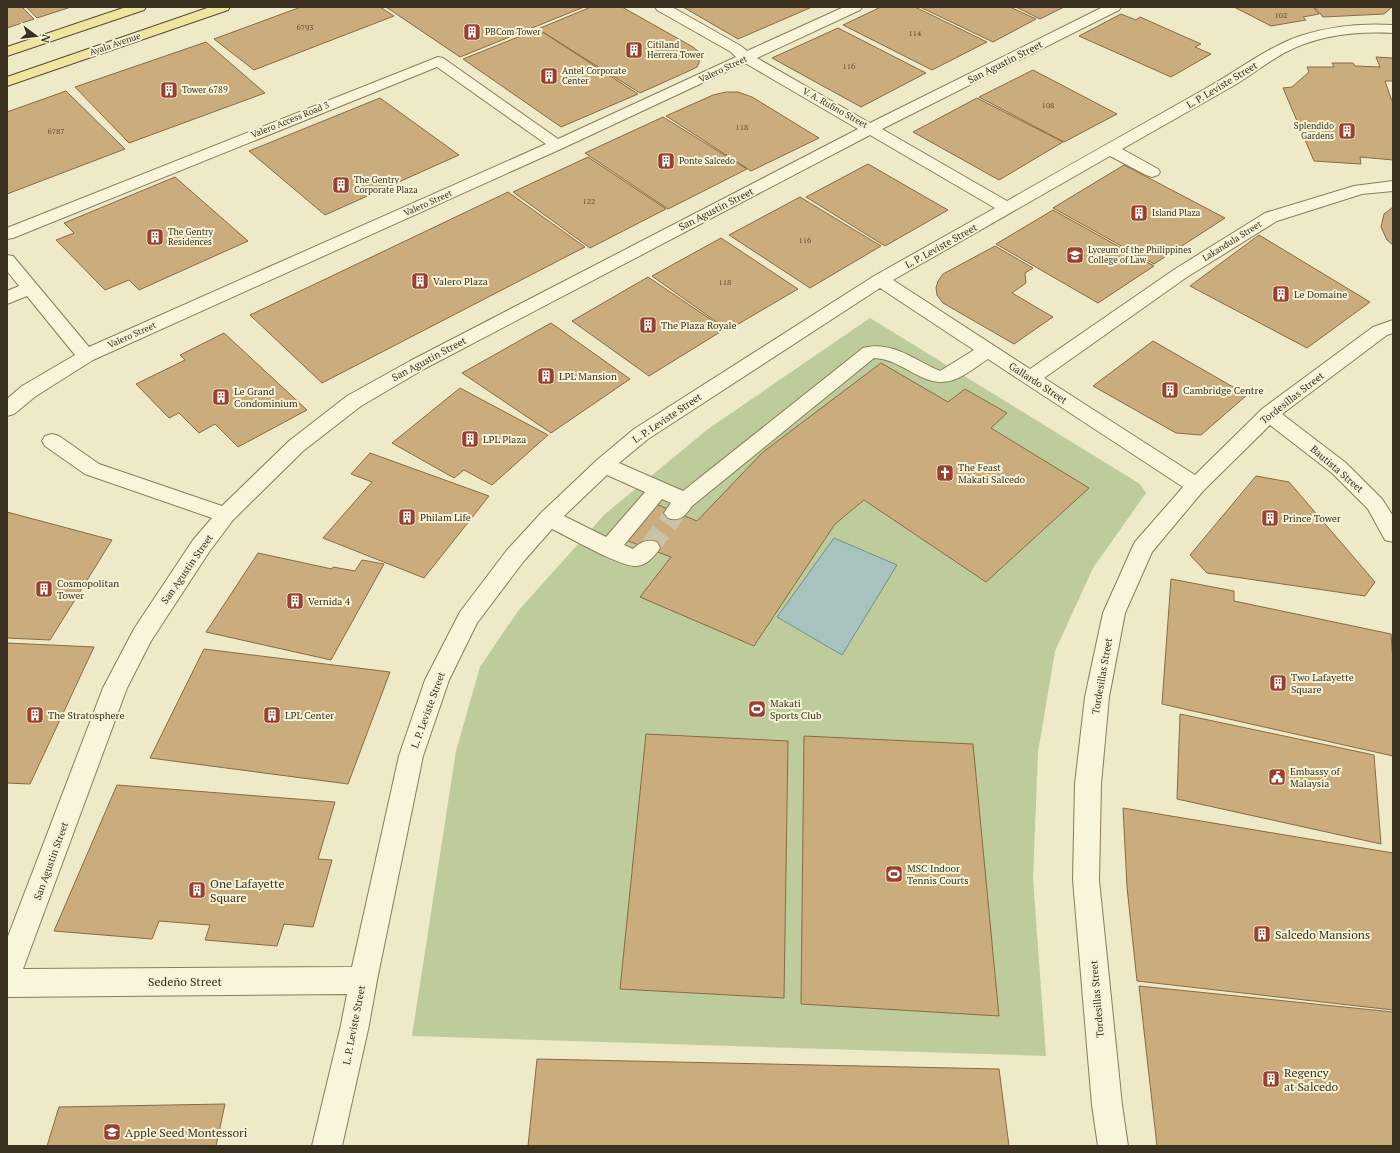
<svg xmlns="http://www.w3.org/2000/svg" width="1400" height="1153" font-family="'PT Serif',serif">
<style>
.green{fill:#bdcc9a}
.water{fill:#a8c2bf;stroke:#6e908e}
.building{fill:#cbac7d;stroke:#886b42}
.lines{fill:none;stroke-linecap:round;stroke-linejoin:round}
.minor-tunnel{stroke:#cac4a6;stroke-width:20;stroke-dasharray:20 10;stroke-linecap:butt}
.minor-casing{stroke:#897c5c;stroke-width:2}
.major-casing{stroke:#574a30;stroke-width:2}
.minor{fill:#f8f5da;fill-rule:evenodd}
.major{fill:#f0e5a0;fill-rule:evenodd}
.labels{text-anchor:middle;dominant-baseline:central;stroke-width:4;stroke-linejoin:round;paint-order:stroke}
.number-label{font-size:8px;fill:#5e5037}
.far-poi-label{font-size:9px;fill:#3a3120;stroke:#f5f2d6;text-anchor:start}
.far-street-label{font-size:9px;fill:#3a3120;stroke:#f5f2d6}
.street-label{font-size:10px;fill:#3a3120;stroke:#f5f2d6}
.poi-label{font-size:10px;fill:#3a3120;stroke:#f5f2d6;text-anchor:start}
.near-poi-label{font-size:12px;fill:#3a3120;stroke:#f5f2d6;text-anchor:start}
.near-street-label{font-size:12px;fill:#3a3120;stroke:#f5f2d6}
</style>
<rect width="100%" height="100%" fill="#eee9c7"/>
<!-- green -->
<polygon class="green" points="870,318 1140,484 1146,493 1093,568 1055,651 1038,752 1033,879 1046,1056 412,1036 456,751 480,667 518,611 605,514 708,429"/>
<!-- water -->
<polygon class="water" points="834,538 897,565 842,655 777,617"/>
<!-- building -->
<g class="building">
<polygon points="7,7 22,7 34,19 7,28"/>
<polygon points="26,7 71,7 37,18"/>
<polygon points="301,7 380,7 394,16 254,70 214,39"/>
<polygon points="386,7 584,7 460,57"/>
<polygon points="591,7 622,7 693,47 700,53 699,63 697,67 691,70 640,93 538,29"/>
<polygon points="683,7 812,7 738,39"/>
<polygon points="881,7 915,7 987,42 932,70 843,25"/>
<polygon points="920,7 1010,7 1036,19 993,42"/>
<polygon points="1016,7 1064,7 1040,19"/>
<polygon points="1234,7 1313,7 1319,14 1303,17 1306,20 1271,26"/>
<polygon points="1314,7 1392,7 1384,14 1323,17"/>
<polygon points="1121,14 1136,20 1140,17 1201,44 1195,47 1211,54 1171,77 1079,36"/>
<polygon points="838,28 926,73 861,107 772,58"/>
<polygon points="538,29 638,94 561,127 463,59"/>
<polygon points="206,42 265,93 129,143 75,87"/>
<polygon points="1376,57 1393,58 1393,81 1385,81 1393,104 1393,160 1360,157 1361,164 1314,161 1283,88 1292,87 1309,72 1307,67 1334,67 1332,63 1353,63 1355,66 1380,67"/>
<polygon points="1033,70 1117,114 1064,142 979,97"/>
<polygon points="66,91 125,149 7,194 7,112"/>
<polygon points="726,92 738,92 752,97 819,138 751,171 666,116 713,95"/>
<polygon points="380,98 459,155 325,215 249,151"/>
<polygon points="977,98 1063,142 999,180 913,132"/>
<polygon points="663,117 747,169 668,209 585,153"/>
<polygon points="588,157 666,209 590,248 513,192"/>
<polygon points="868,164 948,210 885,246 806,197"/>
<polygon points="1124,165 1225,218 1154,264 1053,208"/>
<polygon points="175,177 248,241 139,290 129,280 105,290 56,240 74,233 64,223"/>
<polygon points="508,192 585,247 322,383 250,315"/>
<polygon points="800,197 881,246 810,288 729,235"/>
<polygon points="1393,207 1393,245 1387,240 1381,227 1384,214"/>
<polygon points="1053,210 1154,266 1098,303 996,244"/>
<polygon points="1259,235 1370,302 1307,348 1190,286"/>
<polygon points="721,238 798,289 728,330 652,276"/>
<polygon points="995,246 1033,268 1025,273 1026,283 1012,293 1053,317 1014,344 943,303 937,295 936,288 938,281 943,274"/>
<polygon points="648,277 725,329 649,376 572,321"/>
<polygon points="551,323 630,379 551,433 462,373"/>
<polygon points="224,333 307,410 238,447 215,424 199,433 179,413 169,418 136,384 185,360 180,355"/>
<polygon points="1153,341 1247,395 1201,435 1176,433 1093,386"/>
<polygon points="881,363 948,402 965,389 1007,413 991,428 1089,488 986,582 864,500 835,524 754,646 640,597 671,557 628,541 656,504 697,521 763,452"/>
<polygon points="460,388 548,435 492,485 464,470 454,478 392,443"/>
<polygon points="370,453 489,496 424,578 323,538 372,482 351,474"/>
<polygon points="1256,476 1289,482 1375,582 1365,596 1207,573 1190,555"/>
<polygon points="7,512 112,540 50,640 7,638"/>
<polygon points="258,553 332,569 333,567 355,571 362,560 384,564 331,660 206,632"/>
<polygon points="1171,579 1234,591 1234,601 1391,634 1393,662 1393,756 1162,704"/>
<polygon points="7,643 94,647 30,784 7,783"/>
<polygon points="204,649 390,672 348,784 150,758"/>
<polygon points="1180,714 1374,755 1381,844 1177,799"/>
<polygon points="646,734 788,741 784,998 620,989"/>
<polygon points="804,736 973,744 999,1016 801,1004"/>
<polygon points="117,785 335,802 318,859 332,860 313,927 284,924 277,946 205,940 210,925 159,921 152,939 54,931"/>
<polygon points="1123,808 1393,853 1393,1010 1137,981 1127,887"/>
<polygon points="1139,986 1393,1012 1393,1146 1157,1146"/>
<polygon points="537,1059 999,1069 1009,1146 528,1146"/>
<polygon points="225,1104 216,1146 47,1146 59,1107"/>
</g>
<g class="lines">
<!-- minor-tunnel -->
<polyline class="minor-tunnel" points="649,548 675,513"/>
<defs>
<path id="minor" d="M655,7h17l69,39 6,5 97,-44h18l-2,3 -103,48 113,65 233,-116h18l-2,3 -237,119 125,72c68,-39 136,-77 203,-115 30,-17 58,-39 90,-50 30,-10 62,-13 93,-11v8c-38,-2 -75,2 -109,20 -18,10 -34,23 -51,33 -37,21 -74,42 -111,63l36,20 2,3 -2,3 -6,2 -6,-2 -36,-19 -217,124 137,89 145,-100 90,-56 89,-27 39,-5v10l-31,3 -85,27 -90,56 -143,101 151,97 67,-66 111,-82 20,-7v13l-6,2 -105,79 64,49 36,36 11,17v26l-8,-2 -17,-31 -36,-36 -62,-48 -67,66 -51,61 -27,61 -16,84 -8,87 -2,96 23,225 6,41h-30l-6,-41 -19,-225 2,-96 10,-87 18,-84 29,-65 3,-6 48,-55 -195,-128c-11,7 -23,17 -35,21 -30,10 -49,-21 -79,-22l-182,148c-7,10 -12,16 -24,12l-4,-5 7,-10 -9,-4 -38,46 9,4c8,-7 13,-10 24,-7l3,6c-5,8 -14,18 -24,18 -16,1 -67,-29 -84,-37l-29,33 -46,61 -28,57 -26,76 -46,224 -8,45 -27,121h-30l29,-121 6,-31 -340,3v-58l96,-251 31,-59 59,-89 19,-22 -127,-44 -40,-28 -3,-5 3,-5 7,-2 7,2 40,28 123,42 67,-65 58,-45 63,-35 448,-232 -113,-66 -182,85 -470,212 -57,36 -22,18 -7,2v-17l15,-13 53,-31 -48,-59 -20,8v-13l12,-5 -12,-15v-16l6,1 76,91 457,-203 -109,-77 -424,171 -6,1v-11l431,-171 5,1 115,81 178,-82 -5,-5 -74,-42zM870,135l125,73 -121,68 -240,153 -37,31 -55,52 -35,38 -47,62 -35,68 -26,76 -47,211 -329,2 104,-281 24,-47 58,-89 24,-32 70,-69 58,-45 63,-37zM880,288l94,62 -34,21c-24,-10 -48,-31 -77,-23l-180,143 -64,-28 29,-24zM607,475l38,17 -39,45 -42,-21z"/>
<g id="major">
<polygon points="126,7 146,7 144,10 7,56 7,47"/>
<polygon points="210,7 230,7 228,10 7,86 7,77"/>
</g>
</defs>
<!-- minor casing -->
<use href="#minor" class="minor-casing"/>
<!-- major casing -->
<use href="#major" class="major-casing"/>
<!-- minor -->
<use href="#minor" class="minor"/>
<!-- major -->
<use href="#major" class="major"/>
</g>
<!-- icons -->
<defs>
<symbol id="building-square" viewBox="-11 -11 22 22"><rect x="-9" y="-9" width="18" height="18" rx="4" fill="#97402d" stroke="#f5f2d6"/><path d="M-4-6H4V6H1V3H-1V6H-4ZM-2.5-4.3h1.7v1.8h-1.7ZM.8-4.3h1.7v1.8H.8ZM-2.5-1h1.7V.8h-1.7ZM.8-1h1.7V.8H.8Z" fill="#fff"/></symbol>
<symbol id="university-square" viewBox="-11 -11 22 22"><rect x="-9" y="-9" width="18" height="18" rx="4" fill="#97402d" stroke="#f5f2d6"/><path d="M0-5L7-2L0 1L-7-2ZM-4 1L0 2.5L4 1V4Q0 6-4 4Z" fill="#fff"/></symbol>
<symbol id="church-square" viewBox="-11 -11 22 22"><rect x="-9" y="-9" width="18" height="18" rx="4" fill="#97402d" stroke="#f5f2d6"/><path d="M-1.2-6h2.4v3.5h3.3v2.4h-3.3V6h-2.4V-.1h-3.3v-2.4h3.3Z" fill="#fff"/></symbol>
<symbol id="stadium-square" viewBox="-11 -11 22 22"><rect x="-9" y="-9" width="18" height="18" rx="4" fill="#97402d" stroke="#f5f2d6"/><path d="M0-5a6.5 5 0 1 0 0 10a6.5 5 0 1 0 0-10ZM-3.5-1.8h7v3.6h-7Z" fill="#fff"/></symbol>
<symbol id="civic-square" viewBox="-11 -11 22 22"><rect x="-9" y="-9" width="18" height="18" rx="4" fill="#97402d" stroke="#f5f2d6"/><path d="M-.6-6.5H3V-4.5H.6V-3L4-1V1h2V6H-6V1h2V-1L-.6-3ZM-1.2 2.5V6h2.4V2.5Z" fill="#fff"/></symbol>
<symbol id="school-square" viewBox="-11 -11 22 22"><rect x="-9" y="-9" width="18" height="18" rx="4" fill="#97402d" stroke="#f5f2d6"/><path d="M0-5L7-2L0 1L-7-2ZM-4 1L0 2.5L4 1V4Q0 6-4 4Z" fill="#fff"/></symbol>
</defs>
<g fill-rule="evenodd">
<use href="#building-square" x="462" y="22" width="20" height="20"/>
<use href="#building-square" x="624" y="40" width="20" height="20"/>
<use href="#building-square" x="539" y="66" width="20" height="20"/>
<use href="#building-square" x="159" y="80" width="20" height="20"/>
<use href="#building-square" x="1337" y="121" width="20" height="20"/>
<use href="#building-square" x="656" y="151" width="20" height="20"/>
<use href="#building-square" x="331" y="175" width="20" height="20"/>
<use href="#building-square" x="1129" y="203" width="20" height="20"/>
<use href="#building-square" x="145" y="227" width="20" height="20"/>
<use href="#university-square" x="1065" y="245" width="20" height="20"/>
<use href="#building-square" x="410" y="271" width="20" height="20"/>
<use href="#building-square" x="1271" y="284" width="20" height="20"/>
<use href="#building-square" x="638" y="315" width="20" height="20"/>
<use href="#building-square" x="536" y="366" width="20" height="20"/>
<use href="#building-square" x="1160" y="380" width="20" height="20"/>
<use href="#building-square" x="211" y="387" width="20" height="20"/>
<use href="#building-square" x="460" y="429" width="20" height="20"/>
<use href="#church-square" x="935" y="463" width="20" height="20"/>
<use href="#building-square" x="397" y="507" width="20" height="20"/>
<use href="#building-square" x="1260" y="508" width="20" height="20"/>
<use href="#building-square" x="34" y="579" width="20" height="20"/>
<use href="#building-square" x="285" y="591" width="20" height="20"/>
<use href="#building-square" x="1268" y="673" width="20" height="20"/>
<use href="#stadium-square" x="747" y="699" width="20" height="20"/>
<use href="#building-square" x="25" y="705" width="20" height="20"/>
<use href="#building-square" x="262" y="705" width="20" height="20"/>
<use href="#civic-square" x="1267" y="767" width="20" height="20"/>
<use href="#stadium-square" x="884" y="864" width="20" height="20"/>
<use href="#building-square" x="187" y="880" width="20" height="20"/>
<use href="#building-square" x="1252" y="924" width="20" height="20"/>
<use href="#building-square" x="1261" y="1069" width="20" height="20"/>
<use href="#school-square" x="102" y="1122" width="20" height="20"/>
</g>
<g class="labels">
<!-- number labels -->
<g class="number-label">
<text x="1281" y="15">102</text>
<text x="305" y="27">6793</text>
<text x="915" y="33">114</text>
<text x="849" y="66">116</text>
<text x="1048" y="105">108</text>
<text x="742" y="127">118</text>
<text x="56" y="131">6787</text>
<text x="589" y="201">122</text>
<text x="805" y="240">116</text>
<text x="725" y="282">118</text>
</g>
<!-- far-poi labels -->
<g class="far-poi-label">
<text x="485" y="32">PBCom Tower</text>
<text x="647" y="45">Citiland<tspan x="647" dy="10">Herrera Tower</tspan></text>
<text x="562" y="71">Antel Corporate<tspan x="562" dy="10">Center</tspan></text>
<text x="182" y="90">Tower 6789</text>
<text x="1334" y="126" text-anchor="end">Splendido<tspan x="1334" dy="10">Gardens</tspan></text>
<text x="679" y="161">Ponte Salcedo</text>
<text x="354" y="180">The Gentry<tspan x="354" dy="10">Corporate Plaza</tspan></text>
<text x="1152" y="213">Island Plaza</text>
<text x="168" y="232">The Gentry<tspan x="168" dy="10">Residences</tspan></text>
<text x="1088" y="250">Lyceum of the Philippines<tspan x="1088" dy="10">College of Law</tspan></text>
</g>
<!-- far-street labels -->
<g class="far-street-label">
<text transform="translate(115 44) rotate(-19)">Ayala Avenue</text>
<text transform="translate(723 69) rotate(-25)">Valero Street</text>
<text transform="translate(835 108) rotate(29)">V. A. Rufino Street</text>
<text transform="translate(290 120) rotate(-22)">Valero Access Road 3</text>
<text transform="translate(428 203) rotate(-24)">Valero Street</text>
<text transform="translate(1232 241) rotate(-32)">Lakandula Street</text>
<text transform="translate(132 335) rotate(-24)">Valero Street</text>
</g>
<!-- street labels -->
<g class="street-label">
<text transform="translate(1005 62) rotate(-27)">San Agustin Street</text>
<text transform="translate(1222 85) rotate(-31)">L. P. Leviste Street</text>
<text transform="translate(716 209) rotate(-27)">San Agustin Street</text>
<text transform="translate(941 246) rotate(-29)">L. P. Leviste Street</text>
<text transform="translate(429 359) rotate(-28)">San Agustin Street</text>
<text transform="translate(1038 383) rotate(33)">Gallardo Street</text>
<text transform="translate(1292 398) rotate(-38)">Tordesillas Street</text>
<text transform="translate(667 418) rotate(-34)">L. P. Leviste Street</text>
<text transform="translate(1337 469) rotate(41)">Bautista Street</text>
<text transform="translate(187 569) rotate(-55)">San Agustin Street</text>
<text transform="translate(1102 676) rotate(-80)">Tordesillas Street</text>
<text transform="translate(428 710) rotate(-70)">L. P. Leviste Street</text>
<text transform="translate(51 861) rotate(-70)">San Agustin Street</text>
<text transform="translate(1097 999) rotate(-95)">Tordesillas Street</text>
<text transform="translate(354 1025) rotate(-79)">L. P. Leviste Street</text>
</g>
<!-- poi labels -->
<g class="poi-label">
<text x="433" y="281">Valero Plaza</text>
<text x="1294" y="294">Le Domaine</text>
<text x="661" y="325">The Plaza Royale</text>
<text x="559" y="376">LPL Mansion</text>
<text x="1183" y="390">Cambridge Centre</text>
<text x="234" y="391">Le Grand<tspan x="234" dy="12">Condominium</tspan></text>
<text x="483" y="439">LPL Plaza</text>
<text x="958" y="467">The Feast<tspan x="958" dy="12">Makati Salcedo</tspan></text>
<text x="420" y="517">Philam Life</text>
<text x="1283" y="518">Prince Tower</text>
<text x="57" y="583">Cosmopolitan<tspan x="57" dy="12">Tower</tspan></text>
<text x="308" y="601">Vernida 4</text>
<text x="1291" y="677">Two Lafayette<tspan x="1291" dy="12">Square</tspan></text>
<text x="770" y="703">Makati<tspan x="770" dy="12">Sports Club</tspan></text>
<text x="48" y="715">The Stratosphere</text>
<text x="285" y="715">LPL Center</text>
<text x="1290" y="771">Embassy of<tspan x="1290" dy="12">Malaysia</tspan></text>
<text x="907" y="868">MSC Indoor<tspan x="907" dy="12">Tennis Courts</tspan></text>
</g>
<!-- near-poi labels -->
<g class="near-poi-label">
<text x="210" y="883">One Lafayette<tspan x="210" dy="14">Square</tspan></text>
<text x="1275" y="934">Salcedo Mansions</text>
<text x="1284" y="1072">Regency<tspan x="1284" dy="14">at Salcedo</tspan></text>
<text x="125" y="1132">Apple Seed Montessori</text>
</g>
<!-- near-street labels -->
<g class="near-street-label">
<text x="185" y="981">Sedeño Street</text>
</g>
</g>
<!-- border -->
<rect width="1400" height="1153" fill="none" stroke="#3a3120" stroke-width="16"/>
<!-- north arrow -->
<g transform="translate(36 36) rotate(105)" stroke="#f5f2d6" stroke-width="3" paint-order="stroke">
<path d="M0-3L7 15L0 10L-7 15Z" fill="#3a3120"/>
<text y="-6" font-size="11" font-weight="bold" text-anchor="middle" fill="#3a3120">N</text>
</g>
</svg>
